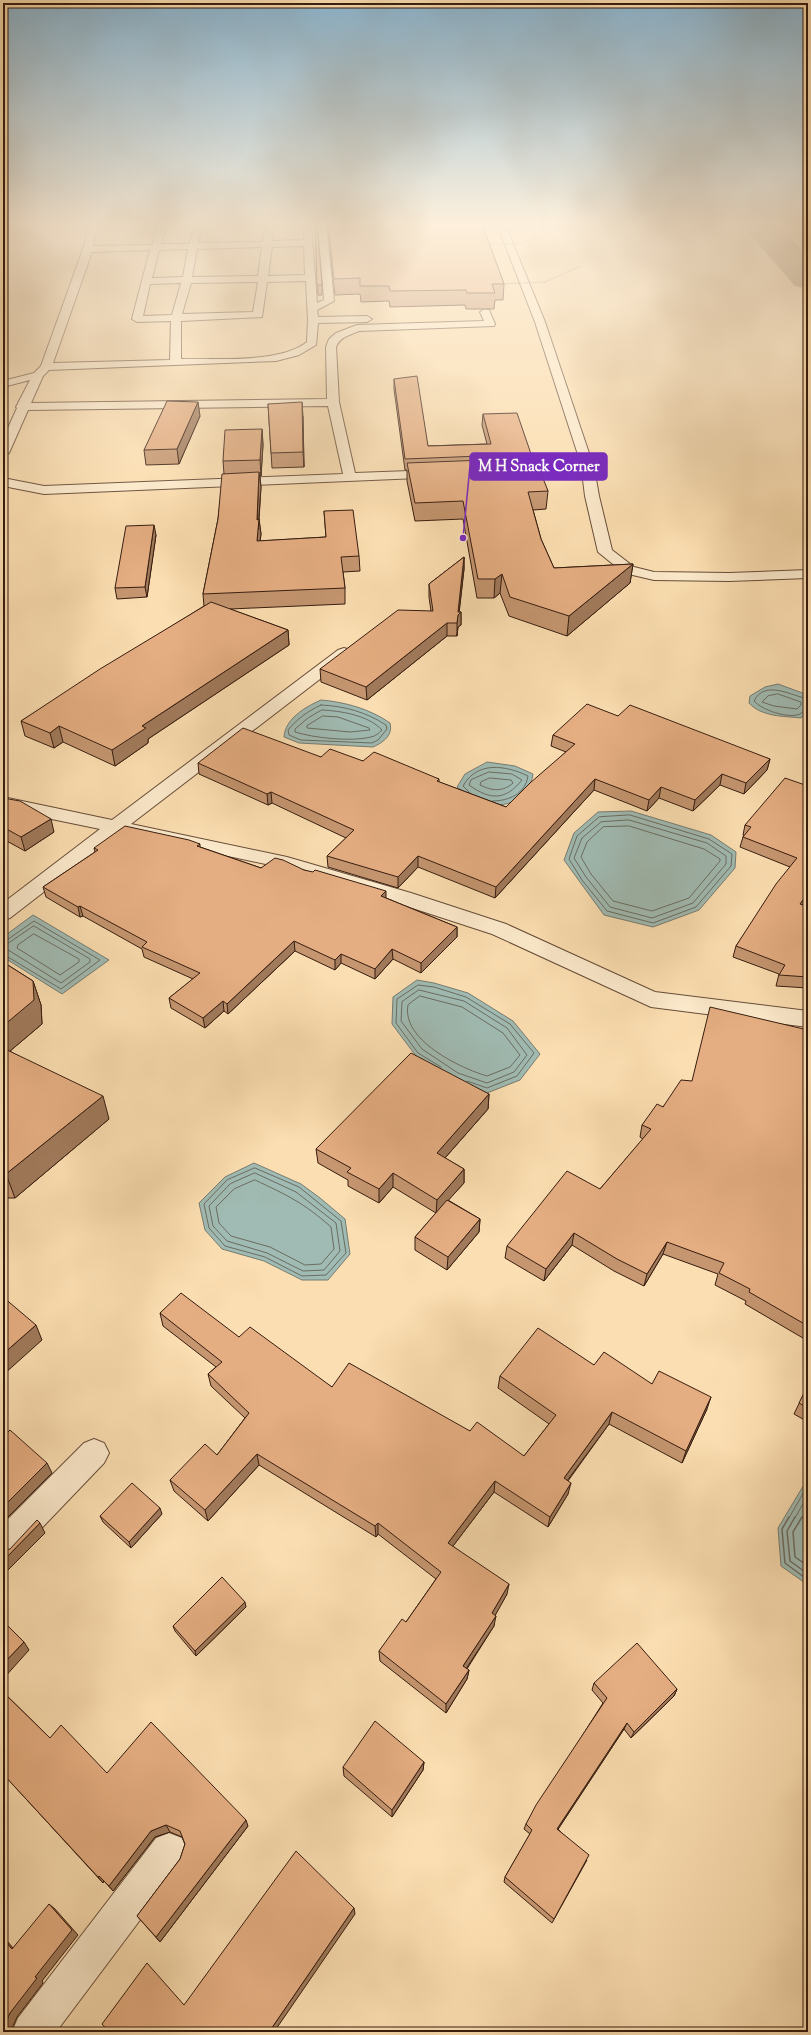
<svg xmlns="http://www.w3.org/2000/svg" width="811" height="2035" font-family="'Sorts Mill Goudy',serif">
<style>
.water{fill:#a0bbb3;stroke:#767b71}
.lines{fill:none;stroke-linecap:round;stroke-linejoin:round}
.shore-far1{stroke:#6b6c61;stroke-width:1}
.shore{stroke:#6b6c61;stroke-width:1.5}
.taxiway{fill:#987d60;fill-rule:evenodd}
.minor-casing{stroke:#674c38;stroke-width:2}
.minor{fill:#fceacc;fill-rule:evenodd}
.path-bridge{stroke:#361c0f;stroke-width:1;stroke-dasharray:0.5 1;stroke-linecap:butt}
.wall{fill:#c59670;stroke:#361c0f}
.shaded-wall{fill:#a07a5b;stroke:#361c0f}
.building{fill:#e5ae82;stroke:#361c0f}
.leader{fill:none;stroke:#7b2cbf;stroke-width:1.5}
.callout-dot{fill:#7b2cbf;stroke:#fceacc;stroke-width:1.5}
.callout{fill:#7b2cbf;stroke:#7b2cbf;stroke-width:1.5}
.callout-label{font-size:15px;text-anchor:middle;font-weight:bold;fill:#fff}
</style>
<rect width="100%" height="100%" fill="#fbdeb1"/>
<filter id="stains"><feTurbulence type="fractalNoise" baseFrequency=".005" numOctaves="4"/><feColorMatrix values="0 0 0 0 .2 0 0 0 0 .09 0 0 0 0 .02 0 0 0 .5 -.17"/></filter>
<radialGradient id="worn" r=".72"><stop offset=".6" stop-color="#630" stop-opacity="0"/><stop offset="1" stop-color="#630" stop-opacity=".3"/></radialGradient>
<!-- water -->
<g class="water">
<path d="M778,684l30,11v16l-7,7c-18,-2 -39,-1 -52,-15l1,-7 15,-9z"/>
<path d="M321,700c24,2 49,9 69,23 3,12 -6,19 -17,24l-74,-4 -15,-6c1,-18 21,-30 37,-37z"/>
<path d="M487,762l28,4 18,8c-1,9 -5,12 -10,19 -18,22 -47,9 -66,-6l8,-13z"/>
<polygon points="631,811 711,835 736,852 735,868 699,910 653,927 604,915 564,860 574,833 598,812"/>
<polygon points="33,915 109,960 62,994 3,957 3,937"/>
<polygon points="417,980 434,983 468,993 513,1021 540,1054 520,1080 487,1093 454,1081 416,1056 392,1024 393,997"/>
<polygon points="254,1163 301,1184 320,1198 345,1219 350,1254 328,1280 302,1280 264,1261 222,1249 205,1230 199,1203 225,1177"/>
<polygon points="808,1478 808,1585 781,1566 778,1528"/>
</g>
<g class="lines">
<!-- shore-far1 -->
<g class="shore-far1">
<polygon points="778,694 801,702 801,705 797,709 774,706 762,702 768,696"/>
<path d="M808,699c-16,-3 -43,-20 -54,2 8,9 34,18 46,13 3,-2 5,-5 8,-6"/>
<path d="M321,705c23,1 45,7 65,20l1,4 -9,11 -6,3 -71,-3 -12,-5 -1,-5c9,-11 20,-19 33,-25z"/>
<path d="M322,710c19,1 46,5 60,20 -3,3 -6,6 -11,7 -19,5 -57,1 -76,-5v-3l13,-11z"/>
<polygon points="323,716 338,717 369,728 370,730 350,732 307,728 307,726"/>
<path d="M489,772l23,2 10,6c-17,21 -32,20 -53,5l2,-5z"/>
<path d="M490,778l21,2 2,3c-10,9 -21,8 -33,2l1,-3z"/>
<path d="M470,793l-7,-7c14,-25 42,-21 65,-10 -3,18 -19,25 -36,25"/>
<polygon points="630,815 709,839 732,854 731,866 696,907 653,923 607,911 582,880 569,859 577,836 599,817"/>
<polygon points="629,820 707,843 726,856 726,864 693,903 652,918 610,907 586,877 574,858 582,838 601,822"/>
<polygon points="629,826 704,849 720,859 720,861 689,898 652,911 613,901 591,874 581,857 587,842 603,827"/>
<polygon points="34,926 90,959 90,962 61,983 5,948 6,945"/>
<polygon points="34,934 79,959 79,962 60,975 17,948 18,945"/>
<polyline points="3,940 7,940 34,921 100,960 61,989 3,954"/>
<polygon points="419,990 464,1001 507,1028 527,1055 514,1072 487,1083 458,1073 422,1049 401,1021 402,1002"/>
<path d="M420,996l42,11 41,26 17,22 -10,12 -23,9c-27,-8 -86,-36 -79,-71z"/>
<polyline points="441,1067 418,1053 396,1023 397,999 418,985 434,987 466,997 510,1024 534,1053 517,1076 487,1088 467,1081"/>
<polygon points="255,1168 299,1187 341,1221 346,1253 326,1275 302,1276 265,1257 225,1246 209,1228 204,1204 227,1180"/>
<polygon points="255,1173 296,1192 336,1223 340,1251 324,1270 303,1271 267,1253 227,1241 213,1226 209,1206 230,1184"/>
<path d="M255,1180c32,15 49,23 76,47l3,22 -13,15 -16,1 -35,-18 -39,-11 -12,-13 -3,-16 18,-18z"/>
<polyline points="789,1518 808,1485"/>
<polyline points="795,1518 808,1495"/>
<polyline points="802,1518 808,1507"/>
</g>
<!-- shore -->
<g class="shore">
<polyline points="789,1517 782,1529 785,1563 808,1580"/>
<polyline points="795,1517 787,1531 790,1561 808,1574"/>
<polyline points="802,1517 793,1532 795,1557 808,1566"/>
</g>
<!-- taxiway -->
<polygon class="taxiway" points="741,224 777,224 808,256 808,289 795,286"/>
<defs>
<g id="minor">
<path d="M90,224h8l-5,22 59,-1 6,-21h8l-5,20h28l6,-20h8l-5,19 65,-1 3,-18h8l-2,17 32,-1 -1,-16h8l6,79 7,-3 -6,-76h8l8,77 -17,9 1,7 49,-1 5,3 -5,3 -49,1 -2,22 -17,10 -23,6 -227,9 -6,6 -12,27 296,-4 -1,-52 3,-8 7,-6 21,-8 127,-4 -4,-9 5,-3 4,1 6,14 -1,2 -135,5c-9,4 -19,6 -23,16l3,55 16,71 82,-3 6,4 -1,3 -398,17 -41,-8v-8l41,8 299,-12 -15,-68 -300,4 -19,43 -6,4v-18l14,-31 -1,-1 14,-27 -27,7v-6l31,-8 7,-7 42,-117zM304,246l1,29 -37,1 4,-29zM262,247l-4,29 -66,1 5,-28zM188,249l-5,28 -31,1 7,-28zM150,250l-18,69 5,3 34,-1 -1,39 -117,3 39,-111zM306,281l2,39 -1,22c-28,22 -92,16 -126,17v-38l81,-4 5,-35zM258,282l-5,30 -71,2 9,-31zM181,283l-9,32 -29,1 7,-32z"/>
<polygon points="497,224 505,224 545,322 594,468 599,496 612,550 634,567 654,572 729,573 808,570 808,578 729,581 654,580 624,573 598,552 585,496 582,472 506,474 505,471 506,468 511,467 581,464 535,322"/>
<polygon points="344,648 350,650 352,653 350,656 131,824 287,857 411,893 506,924 655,992 808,1011 808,1027 651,1007 492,934 397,903 284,868 120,833 10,918 3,920 3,903 100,829 3,809 3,797 112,820 338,650"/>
<polygon points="94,1439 104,1443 109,1453 104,1463 14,1557 3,1561 3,1524 84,1443"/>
<polygon points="169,1833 182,1838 187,1851 182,1864 56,2032 12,2032 18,2018 156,1838"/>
</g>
</defs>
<!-- minor casing -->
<use href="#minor" class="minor-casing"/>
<!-- minor -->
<use href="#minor" class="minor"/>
<!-- path-bridge -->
<g class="path-bridge">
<polyline points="487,244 519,244 575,224"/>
<polyline points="502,284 545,282 581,266"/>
</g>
</g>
<!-- wall -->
<g class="wall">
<polygon points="315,224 322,285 322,295 318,295"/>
<polygon points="327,224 482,224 504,284 503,300 495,300 494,309 466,309 465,305 390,307 389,301 361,302 360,294 335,295"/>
<polygon points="394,379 428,446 487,444 482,425 483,414 531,454 531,458 548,491 546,509 533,510 541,539 554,568 633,564 630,583 567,636 509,616 500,593 494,598 477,598 463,519 415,521 407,481 407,470 405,470 394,389"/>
<polygon points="268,404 303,416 304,467 272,468"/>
<polygon points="200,416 179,464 146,465 144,450"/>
<polygon points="262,429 263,445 261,476 260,476 261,487 259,520 261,534 260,541 326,537 324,511 359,556 360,571 343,572 345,588 345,604 230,609 288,630 289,645 148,739 148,743 115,766 63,742 54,748 25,736 21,721 204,606 203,594 218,519 224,474 223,461"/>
<polygon points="156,535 147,597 117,599 115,588"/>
<polygon points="464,557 464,569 459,612 461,612 461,625 458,627 457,636 447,636 367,700 321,682 320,669 431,611 429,597 429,584"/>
<polygon points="618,716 770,759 767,770 744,794 720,785 693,811 659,798 647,811 594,790 495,898 418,867 398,888 328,867 327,856 346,838 272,803 268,805 199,774 198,763 321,757 363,761 439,779 439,782 506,807 566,752 551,746 553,735"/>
<polygon points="808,786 808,900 804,906 808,907 808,988 776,986 779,974 733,957 736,946 790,867 740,847 743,837 744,835 743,835 745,825"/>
<polygon points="3,798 54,832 25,851 3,839"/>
<polygon points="200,844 200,847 261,868 304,870 386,898 457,927 457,937 421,973 393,959 375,979 341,963 335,970 295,951 228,1014 224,1011 205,1028 171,1008 169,998 193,979 144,957 142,949 83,916 80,917 46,897 43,887 95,852 94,848"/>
<polygon points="3,962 33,981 41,1005 42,1024 10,1051 109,1119 15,1198 4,1198 3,1196"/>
<polygon points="808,1030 808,1341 745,1304 746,1301 715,1285 718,1274 663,1254 644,1286 614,1271 572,1245 544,1281 505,1258 507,1246 600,1189 643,1139 640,1137 642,1125 692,1081"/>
<polygon points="489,1094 488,1109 445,1158 464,1169 464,1183 448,1200 480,1219 479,1232 447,1270 415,1250 415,1237 436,1213 393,1187 379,1203 348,1186 348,1180 318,1163 316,1149"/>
<polygon points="160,1313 239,1337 332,1387 470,1431 524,1456 549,1424 498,1388 500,1376 594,1365 652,1384 707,1409 682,1463 609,1424 568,1481 568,1494 548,1527 494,1492 453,1546 507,1594 495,1615 494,1626 467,1669 469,1670 467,1679 446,1713 380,1661 379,1651 406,1622 436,1579 378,1534 376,1537 259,1465 208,1521 174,1491 170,1480 217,1455 245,1418 211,1386 208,1374 216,1367 163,1326"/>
<polygon points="808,1385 808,1422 794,1414"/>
<polygon points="162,1514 131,1548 103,1522 100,1516"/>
<polygon points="246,1607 196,1656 175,1631 173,1626"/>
<polygon points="594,1683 677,1689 674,1696 631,1738 624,1729 558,1829 587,1860 552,1923 504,1882 505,1877 530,1834 524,1829 526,1824 603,1703 592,1690"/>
<polygon points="3,1692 50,1738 107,1773 248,1826 160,1942 137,1916 180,1859 185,1844 182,1837 170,1832 155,1837 113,1891 104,1881 103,1883 5,1776"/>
<polygon points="424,1762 423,1770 392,1817 344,1776 343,1767"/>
</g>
<!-- shaded-wall -->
<g class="shaded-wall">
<polygon points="198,402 200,416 179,464 177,449"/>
<polygon points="302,402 303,416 304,467 303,452"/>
<polygon points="262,429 263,445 261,476 260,460"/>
<polygon points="259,472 261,487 258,530 259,519 261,534 258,556 257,541 257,520"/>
<polygon points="154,525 156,535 147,597 145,587"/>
<polygon points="464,557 464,569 459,614 461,612 461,625 458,627 457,636 457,623"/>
<polygon points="633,564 630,583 567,636 569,616"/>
<polygon points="502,574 500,593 494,598 495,579"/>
<polygon points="447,623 447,636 367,700 366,687"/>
<polygon points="288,630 289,645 148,739 148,743 115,766 112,750 142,726"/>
<polygon points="59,726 63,742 54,748 50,733"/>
<polygon points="770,759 767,770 744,794 746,783"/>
<polygon points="722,774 720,785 693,811 695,800"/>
<polygon points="595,779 594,790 495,898 496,887"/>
<polygon points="661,787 659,798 647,811 649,800"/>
<polygon points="271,792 272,803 268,805 267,794"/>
<polygon points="51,819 54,832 25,851 21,837"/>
<polygon points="418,856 418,867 398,888 398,877"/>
<polygon points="386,891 386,901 381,896"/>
<polygon points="808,893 808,900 797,915 800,904"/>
<polygon points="80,906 83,916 80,917 78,907"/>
<polygon points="457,927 457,937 421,973 421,963"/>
<polygon points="294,941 295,951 228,1014 227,1004"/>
<polygon points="392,949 393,959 375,979 375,969"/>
<polygon points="341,954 341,963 335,970 335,960"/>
<polygon points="33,981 41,1005 42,1024 3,1057 3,1026"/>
<polygon points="223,1001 224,1011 205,1028 203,1018"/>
<polygon points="489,1094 488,1109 437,1167 437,1153"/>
<polygon points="103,1096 109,1119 15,1198 6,1174"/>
<polygon points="464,1169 464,1183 436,1214 437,1200"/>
<polygon points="393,1173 393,1187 379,1203 379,1189"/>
<polygon points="480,1219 479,1232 447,1270 448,1257"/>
<polygon points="574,1233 572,1245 544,1281 546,1269"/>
<polygon points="667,1242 663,1254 644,1286 647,1274"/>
<polygon points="36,1325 42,1340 3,1375 3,1354"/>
<polygon points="711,1397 707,1409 682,1463 686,1451"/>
<polygon points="612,1412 609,1424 561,1489 564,1478"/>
<polygon points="257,1454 259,1465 208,1521 205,1510"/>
<polygon points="47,1463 52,1473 3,1522 3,1507"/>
<polygon points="495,1481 494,1492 447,1554 448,1543"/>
<polygon points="571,1483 568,1494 548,1527 550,1517"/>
<polygon points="160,1508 162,1514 131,1548 129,1542"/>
<polygon points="40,1523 45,1533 3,1575 3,1561"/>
<polygon points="378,1523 378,1534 376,1537 375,1526"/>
<polygon points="509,1584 507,1594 491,1623 492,1613"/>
<polygon points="245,1602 246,1607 196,1656 195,1651"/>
<polygon points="496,1616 494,1626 462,1675 463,1666"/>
<polygon points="24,1642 29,1650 3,1679 3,1664"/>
<polygon points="469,1670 467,1679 446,1713 446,1704"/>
<polygon points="677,1689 674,1696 631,1738 634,1732"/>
<polygon points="627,1723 624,1729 555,1834 557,1829"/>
<polygon points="424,1762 423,1770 392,1817 392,1810"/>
<polygon points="246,1820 248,1826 160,1942 156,1937"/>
<polygon points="166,1825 170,1832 155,1837 113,1891 109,1886 151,1831"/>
<polygon points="99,1876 104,1881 103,1883 98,1877"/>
<polygon points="49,1904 55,1909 78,1935 42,1981 43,1983 17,2017 12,2028 9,2032 3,2032 3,2027 10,2013 35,1977"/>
<polygon points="354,1908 355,1914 274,2032 269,2032"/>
<polygon points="3,1936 18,1954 12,1949 3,1939"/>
</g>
<!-- building -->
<g class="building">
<polygon points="315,224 317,224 322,285 317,285"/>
<polygon points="328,224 482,224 504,284 492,284 495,293 467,293 466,290 390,291 389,286 360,286 360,278 334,279"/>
<polygon points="417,376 428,446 491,444 483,414 517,413 531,454 405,459 394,379"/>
<polygon points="167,401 198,402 177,449 144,450"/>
<polygon points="302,402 303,452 271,453 268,404"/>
<polygon points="262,429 260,460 223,461 225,430"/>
<polygon points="535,458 548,491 528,492 541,539 554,568 633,564 569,616 510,597 502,574 495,579 478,579 463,501 415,503 407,463"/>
<polygon points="259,472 257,520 259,519 257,541 326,537 324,511 353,510 359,556 341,557 345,588 203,594 218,519 222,474"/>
<polygon points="154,525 145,587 115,588 126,526"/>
<polygon points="464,557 458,612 461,612 458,615 457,623 447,623 366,687 320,669 398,610 433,611 429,584"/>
<polygon points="211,602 288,630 142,726 146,728 112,750 59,726 50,733 21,721 100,669"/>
<polygon points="587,704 618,716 630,705 770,759 746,783 722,774 695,800 661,787 649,800 595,779 496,887 418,856 398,877 327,856 354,830 271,792 267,794 198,763 243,728 321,757 330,749 363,761 374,752 439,779 437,781 506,807 530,783 575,744 553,735"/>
<polygon points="785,778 808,786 808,893 800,904 808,907 808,977 779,975 785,965 736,946 776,884 797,858 743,837 751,827 745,825"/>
<polygon points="3,798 20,801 51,819 21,837 3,827"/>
<polygon points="125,826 189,840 200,844 197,846 261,868 275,858 283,860 304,870 313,872 315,870 386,891 381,896 457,927 421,963 392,949 375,969 341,954 335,960 294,941 227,1004 223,1001 203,1018 169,998 200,973 142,947 147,942 80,906 78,907 43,887 98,850 94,848"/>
<polygon points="3,962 33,981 34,1000 3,1026"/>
<polygon points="710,1007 808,1030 808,1326 749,1292 750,1289 719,1273 724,1263 667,1242 647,1274 617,1259 574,1233 546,1269 507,1246 567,1171 600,1189 651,1129 642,1125 657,1104 663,1107 681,1080 692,1081"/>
<polygon points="3,1048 103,1096 6,1174 3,1174"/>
<polygon points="411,1053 489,1094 437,1153 464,1169 437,1200 393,1173 379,1189 347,1172 351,1168 316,1149"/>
<polygon points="447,1200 480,1219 448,1257 415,1237"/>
<polygon points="181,1293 239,1337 250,1327 332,1387 349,1363 470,1431 477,1422 524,1456 556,1415 500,1376 538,1328 594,1365 604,1352 652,1384 659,1371 711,1397 686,1451 612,1412 564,1478 571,1483 550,1517 495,1481 448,1543 509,1584 492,1613 496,1616 463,1666 469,1670 446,1704 379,1651 402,1619 406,1622 441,1572 378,1523 375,1526 257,1454 205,1510 170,1480 205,1444 217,1455 249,1413 208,1374 222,1362 160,1313"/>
<polygon points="3,1297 36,1325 3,1354"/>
<polygon points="808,1385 808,1408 799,1403"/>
<polygon points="10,1430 47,1463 3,1507 3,1437"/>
<polygon points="132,1483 160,1508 129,1542 100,1516"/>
<polygon points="37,1520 40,1523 3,1561 3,1551 10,1549"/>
<polygon points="222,1577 245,1602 195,1651 173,1626"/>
<polygon points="3,1621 24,1642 3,1664"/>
<polygon points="637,1643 677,1689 634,1732 627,1723 557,1829 589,1855 554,1919 505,1877 532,1830 526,1824 536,1805 607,1698 594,1683"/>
<polygon points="3,1692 50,1738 61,1725 107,1773 151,1722 246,1820 156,1937 137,1916 180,1859 185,1844 180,1831 166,1825 151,1831 109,1886 99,1876 98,1877 3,1774"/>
<polygon points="375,1721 424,1762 392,1810 343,1767"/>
<polygon points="296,1851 354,1908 269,2032 109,2032 102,2024 147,1963 184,2005"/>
<polygon points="49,1904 72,1930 35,1977 37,1978 10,2013 5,2024 3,2027 3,1939 12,1949"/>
</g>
<!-- sky -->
<linearGradient id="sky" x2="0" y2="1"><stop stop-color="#8bb7d3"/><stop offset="0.44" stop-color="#fdf0dc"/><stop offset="1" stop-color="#fdf0dc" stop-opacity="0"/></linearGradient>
<rect width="811" height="509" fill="url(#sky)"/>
<!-- callouts -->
<path class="leader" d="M463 538L470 466"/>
<circle class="callout-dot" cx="463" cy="538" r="4"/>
<rect class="callout" x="470" y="453" width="137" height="27" rx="4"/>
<g class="callout-label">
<text x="539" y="471">M H Snack Corner</text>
</g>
<!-- margin -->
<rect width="811" height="2035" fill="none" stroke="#fbdeb1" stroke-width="16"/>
<rect x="4" y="4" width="803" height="2027" fill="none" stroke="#361c0f" stroke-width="2"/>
<rect x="8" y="8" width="795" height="2019" fill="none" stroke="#361c0f"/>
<rect width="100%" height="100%" filter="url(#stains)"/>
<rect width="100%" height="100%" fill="url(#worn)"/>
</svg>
